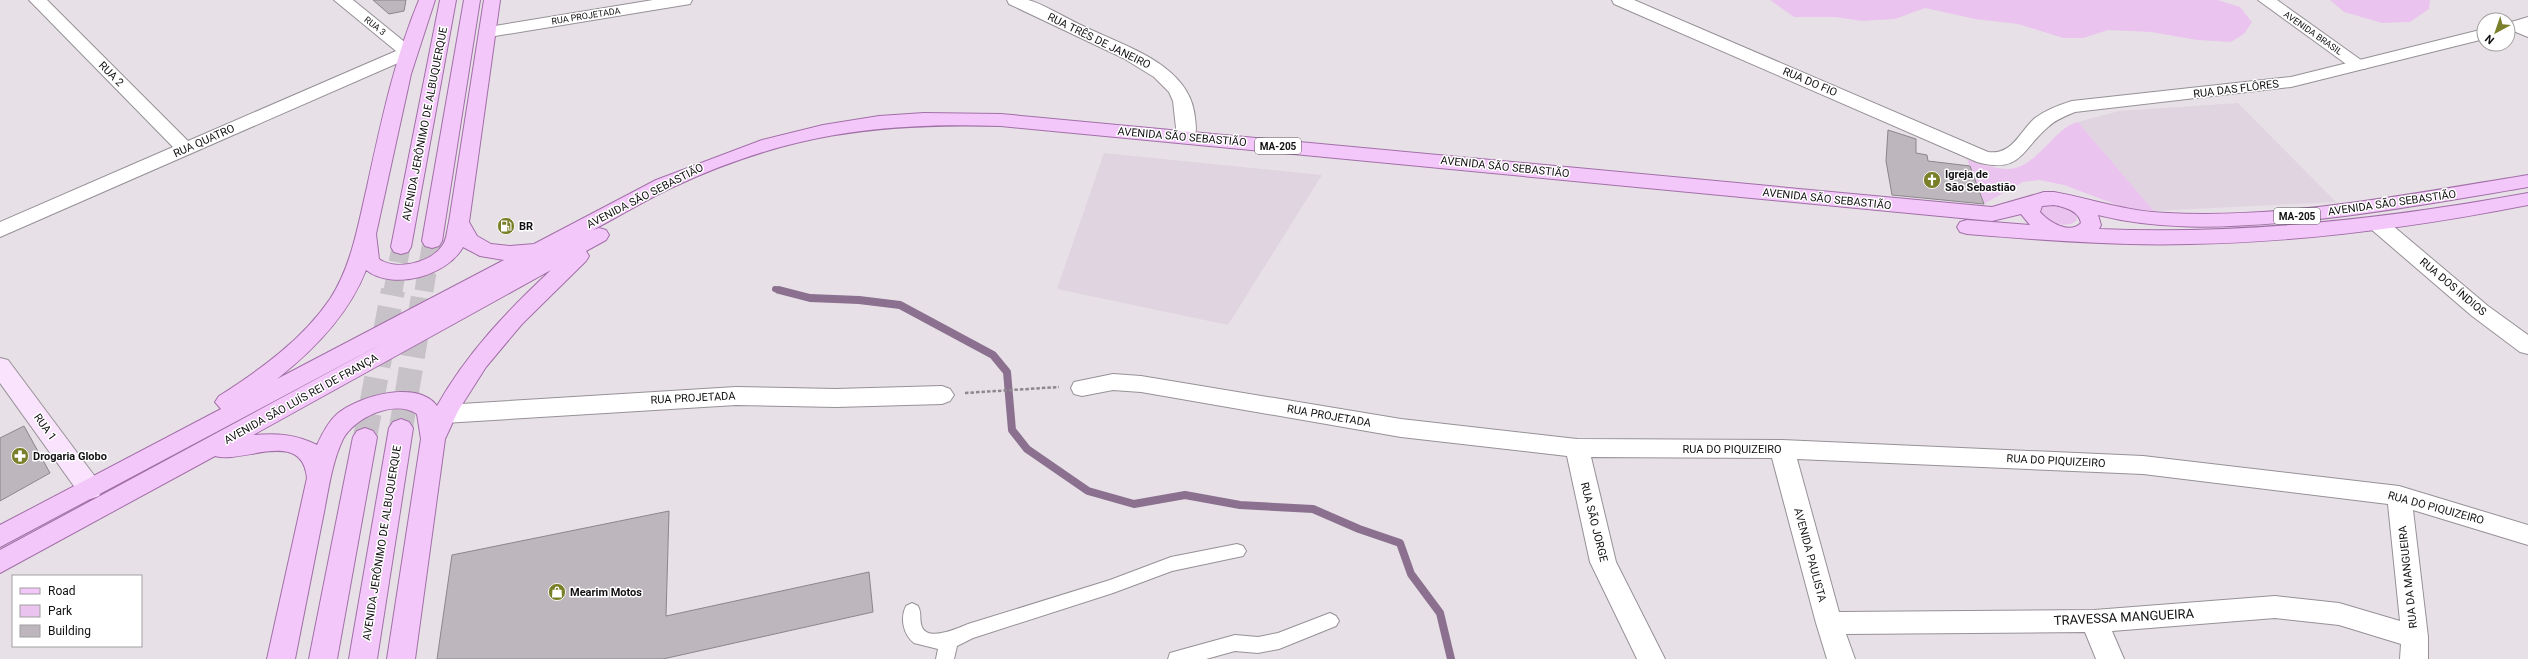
<svg xmlns="http://www.w3.org/2000/svg" width="2528" height="659" font-family="Roboto,sans-serif">
<style>
.built{fill:#dfd4e0}
.green{fill:#eac4ee}
.lines{fill:none;stroke-linecap:round;stroke-linejoin:round}
.stream-far1{stroke:#8b708f;stroke-width:6}
.stream{stroke:#8b708f;stroke-width:8}
.building{fill:#bdb7bd;stroke:#8b868b}
.primary-tunnel-far1{stroke:#c7c2c7;stroke-width:19;stroke-dasharray:19 10;stroke-linecap:butt}
.primary-tunnel{stroke:#c7c2c7;stroke-width:24;stroke-dasharray:24 12;stroke-linecap:butt}
.service-casing{stroke:#969196;stroke-width:2}
.minor-casing{stroke:#969196;stroke-width:2}
.tertiary-casing{stroke:#969196;stroke-width:2}
.secondary-casing{stroke:#969196;stroke-width:2}
.primary-casing{stroke:#a16fa7;stroke-width:2}
.path{stroke:#8c888c;stroke-width:2.5;stroke-dasharray:3.5 2;stroke-linecap:butt}
.service{fill:#fff;fill-rule:evenodd}
.minor{fill:#fff;fill-rule:evenodd}
.tertiary{fill:#fff;fill-rule:evenodd}
.secondary{fill:#fae3fd;fill-rule:evenodd}
.primary{fill:#f4c7fa;fill-rule:evenodd}
.labels{text-anchor:middle;dominant-baseline:central;stroke-width:3;stroke-linejoin:round;paint-order:stroke}
.far-street-label{font-size:9px;fill:#131113;stroke:#fff}
.shield{fill:#fff;stroke:#5a585a;stroke-width:1}
.shield-label{font-size:10px;font-weight:bold;fill:#131113}
.street-label{font-size:11px;fill:#131113;stroke:#fff}
.poi-label{font-size:11px;font-weight:bold;fill:#131113;stroke:#fff;text-anchor:start}
.near-street-label{font-size:13px;fill:#131113;stroke:#fff}
</style>
<rect width="100%" height="100%" fill="#e7e1e7"/>
<!-- built -->
<g class="built">
<polygon points="2238,103 2336,202 2154,211 2078,122 2119,111"/>
<polygon points="1104,153 1322,175 1228,325 1057,289"/>
</g>
<!-- green -->
<g class="green">
<polygon points="1770,0 2218,0 2240,7 2252,22 2244,34 2231,42 2197,40 2151,32 2108,30 2083,38 2063,38 2018,24 1975,19 1925,8 1895,19 1862,21 1835,17 1794,17"/>
<polygon points="2330,0 2430,0 2429,9 2410,22 2382,23 2344,12"/>
<path d="M2078,122l76,89 -29,-3 -61,-23 -25,-5 -16,2 -39,22 -17,-45c47,16 52,15 86,-20 8,-8 14,-14 25,-17z"/>
<path d="M2063,204l13,9 1,7c-11,10 -29,3 -36,-8l1,-7z"/>
</g>
<g class="lines">
<!-- stream-far1 -->
<polyline class="stream-far1" points="775,289 783,291"/>
<!-- stream -->
<polyline class="stream" points="779,290 810,298 859,300 900,305 993,355 1007,372 1012,430 1027,449 1088,491 1134,504 1185,495 1240,505 1313,509 1359,529 1400,543 1411,574 1440,613 1451,659"/>
</g>
<!-- building -->
<g class="building">
<polygon points="373,0 406,0 404,11 389,14"/>
<polygon points="1888,130 1916,139 1916,153 1927,155 1928,161 1970,166 1984,204 1892,195 1886,161"/>
<polygon points="24,426 50,473 0,501 0,438"/>
<polygon points="669,511 666,616 869,572 873,612 663,659 437,659 452,555"/>
</g>
<g class="lines">
<!-- primary-tunnel-far1 -->
<g class="primary-tunnel-far1">
<polyline points="393,291 401,247"/>
<polyline points="424,291 432,241"/>
</g>
<!-- primary-tunnel -->
<g class="primary-tunnel">
<polyline points="401,428 424,290"/>
<polyline points="365,437 393,290"/>
</g>
<defs>
<g id="service">
<path d="M1237,544l6,2 3,5 -3,5 -71,15 -59,22 -140,45 -16,8 -3,13h-18l2,-10 -24,-6c-11,-9 -14,-25 -8,-37l6,-3 6,3c4,7 1,14 4,21 6,15 36,1 46,-3l142,-44 61,-23z"/>
<polygon points="1330,613 1336,616 1339,621 1336,626 1279,649 1258,653 1235,651 1206,659 1168,659 1170,653 1177,651 1235,635 1258,637 1278,633"/>
</g>
<g id="minor">
<polygon points="29,0 47,0 188,141 396,51 334,0 353,0 417,52 414,56 0,237 0,222 173,147"/>
<polygon points="653,0 692,0 690,4 684,5 489,37 483,36 480,32 483,28 489,27"/>
<polygon points="2258,0 2277,0 2368,65 2365,69 2353,69"/>
<polygon points="2517,21 2528,25 2528,37 2511,30 2508,26 2511,22"/>
<path d="M1113,374l28,2 260,43 176,20 205,1 361,16 256,30 129,39v20l-115,-35 15,127v22h-28l1,-15 -62,-19 -64,-7 -163,13 12,28h-28l-11,-27 -239,2 9,25h-28l-11,-36 -44,-165 -181,-1 25,105 49,97h-28l-47,-97 -23,-106 -166,-19 -260,-45 -28,-2 -31,6 -8,-2 -3,-6 3,-6zM1797,459l346,15 245,30 12,117 -61,-18 -64,-7 -181,14 -255,2z"/>
<polygon points="942,386 950,389 954,395 950,401 942,404 836,407 736,405 444,423 436,420 432,414 436,408 444,405 736,387 836,389"/>
</g>
<g id="tertiary">
<path d="M1007,0c6,0 14,0 21,0 14,3 41,20 55,26 40,20 108,38 112,92 1,7 2,17 -2,23h-14l-2,-4 -4,-36 -4,-9 -15,-15 -31,-19 -114,-54z"/>
<path d="M1612,0h22l354,152c25,3 31,-20 47,-34 11,-8 24,-13 37,-17l219,-24 193,-48v10l-193,48 -216,25c-10,4 -20,8 -27,15 -27,23 -27,47 -71,35l-363,-158z"/>
<polygon points="2528,17 2528,27 2508,33 2508,23"/>
<polygon points="2379,218 2386,220 2488,306 2528,335 2528,354 2520,352 2472,316 2372,230 2369,225 2372,220"/>
</g>
<polygon id="secondary" points="0,358 8,360 99,482 102,489 99,496 90,499 81,496 0,383"/>
<g id="primary">
<path d="M419,0h16l-24,74 -35,160 3,25c17,12 51,4 63,-13 5,-6 5,-17 7,-24l35,-222h16l-31,222 8,14 14,8 19,2 24,-2 122,-64 106,-40 61,-15 56,-9 45,-3 77,1 991,93 52,-15h10c38,7 74,20 113,21 121,6 242,-19 361,-38v12c-83,14 -165,29 -249,36 -61,5 -121,7 -181,-8l3,10 -2,4c144,6 287,-10 429,-36v12c-112,22 -224,37 -338,39 -75,2 -149,-4 -223,-10l-7,-2 -3,-5 3,-5 7,-2 63,5 -9,-11 -29,7 -991,-95c-123,-4 -218,9 -330,62 -27,13 -52,28 -78,42l6,-2 7,2 3,5 -3,5 -20,11 3,5 -3,5 -64,63 -36,43 -28,44 -13,28 -30,220h-28l34,-220 -4,-25c-22,-15 -62,3 -74,25 -12,25 -15,55 -21,83 -9,45 -18,91 -27,137h-28l40,-181c-5,-50 -64,-14 -92,-22l-215,117v-23l387,-209 -387,206v-22l221,-116 -6,-7 4,-6c41,-26 83,-56 111,-97 22,-34 28,-74 37,-112 14,-64 27,-127 52,-187zM2054,205c11,2 25,6 27,18 -12,12 -32,-1 -41,-11l2,-6zM463,247l17,9 24,4 -227,119c37,-29 72,-65 89,-109 27,21 81,6 97,-23zM551,270c-44,41 -84,83 -114,136 -19,-27 -79,-10 -100,8 -9,8 -15,20 -20,31 -21,-11 -41,-12 -64,-10z"/>
<polygon points="440,0 456,0 411,247 408,252 401,254 394,252 391,247"/>
<polygon points="464,0 480,0 442,241 439,246 432,248 425,246 422,241"/>
<polygon points="401,419 409,422 413,428 377,659 349,659 389,428 393,422"/>
<polygon points="365,428 373,431 377,437 337,659 309,659 353,437 357,431"/>
</g>
</defs>
<!-- service casing -->
<use href="#service" class="service-casing"/>
<!-- minor casing -->
<use href="#minor" class="minor-casing"/>
<!-- tertiary casing -->
<use href="#tertiary" class="tertiary-casing"/>
<!-- secondary casing -->
<use href="#secondary" class="secondary-casing"/>
<!-- primary casing -->
<use href="#primary" class="primary-casing"/>
<!-- path -->
<polyline class="path" points="965,393 1059,387"/>
<!-- service -->
<use href="#service" class="service"/>
<!-- minor -->
<use href="#minor" class="minor"/>
<!-- tertiary -->
<use href="#tertiary" class="tertiary"/>
<!-- secondary -->
<use href="#secondary" class="secondary"/>
<!-- primary -->
<use href="#primary" class="primary"/>
</g>
<!-- icons -->
<defs>
<symbol id="church-disc" viewBox="-11 -11 22 22"><circle r="9.5" fill="#7a7f29" stroke="#fff"/><path d="M-1.2-6h2.4v3.5h3.3v2.4h-3.3V6h-2.4V-.1h-3.3v-2.4h3.3Z" fill="#fff"/></symbol>
<symbol id="fuel-disc" viewBox="-11 -11 22 22"><circle r="9.5" fill="#7a7f29" stroke="#fff"/><path d="M-5.5-6h7V0h2V4h1.3V-2.5L3-4.5l.8-.8L6-3V5H2.5V1h-1V6h-7ZM-4.2-4.7v3.2H.2V-4.7Z" fill="#fff"/></symbol>
<symbol id="pharmacy-disc" viewBox="-11 -11 22 22"><circle r="9.5" fill="#7a7f29" stroke="#fff"/><path d="M-2-6h4v4h4v4h-4v4h-4v-4h-4v-4h4Z" fill="#fff"/></symbol>
<symbol id="shop-disc" viewBox="-11 -11 22 22"><circle r="9.5" fill="#7a7f29" stroke="#fff"/><path d="M-5-2.5h2.3a2.7 3.5 0 0 1 5.4 0H5L5.5 6h-11ZM-1.5-2.5h3a1.5 2.3 0 0 0-3 0Z" fill="#fff"/></symbol>
</defs>
<g fill-rule="evenodd">
<use href="#church-disc" x="1922" y="170" width="20" height="20"/>
<use href="#fuel-disc" x="496" y="216" width="20" height="20"/>
<use href="#pharmacy-disc" x="10" y="446" width="20" height="20"/>
<use href="#shop-disc" x="547" y="582" width="20" height="20"/>
</g>
<g class="labels">
<!-- far-street labels -->
<g class="far-street-label">
<text transform="translate(586 16) rotate(-9)">RUA PROJETADA</text>
<text transform="translate(375 26) rotate(38)">RUA 3</text>
<text transform="translate(2313 33) rotate(35)">AVENIDA BRASIL</text>
</g>
<!-- shield labels -->
<g class="shield">
<rect x="1255" y="138" width="46" height="16" rx="3"/>
<rect x="2274" y="208" width="46" height="16" rx="3"/>
</g>
<g class="shield-label">
<text x="1278" y="146">MA-205</text>
<text x="2297" y="216">MA-205</text>
</g>
<!-- street labels -->
<g class="street-label">
<text transform="translate(1099 41) rotate(26)">RUA TRÊS DE JANEIRO</text>
<text transform="translate(111 74) rotate(45)">RUA 2</text>
<text transform="translate(1810 82) rotate(23)">RUA DO FIO</text>
<text transform="translate(2236 89) rotate(-7)">RUA DAS FLÔRES</text>
<text transform="translate(425 124) rotate(-79)">AVENIDA JERÔNIMO DE ALBUQUERQUE</text>
<text transform="translate(1182 137) rotate(5)">AVENIDA SÃO SEBASTIÃO</text>
<text transform="translate(204 141) rotate(-24)">RUA QUATRO</text>
<text transform="translate(1505 167) rotate(6)">AVENIDA SÃO SEBASTIÃO</text>
<text transform="translate(645 196) rotate(-27)">AVENIDA SÃO SEBASTIÃO</text>
<text transform="translate(1827 199) rotate(6)">AVENIDA SÃO SEBASTIÃO</text>
<text transform="translate(2392 203) rotate(-8)">AVENIDA SÃO SEBASTIÃO</text>
<text transform="translate(2453 287) rotate(40)">RUA DOS ÍNDIOS</text>
<text transform="translate(693 398) rotate(-3)">RUA PROJETADA</text>
<text transform="translate(301 399) rotate(-29)">AVENIDA SÃO LUÍS REI DE FRANÇA</text>
<text transform="translate(1329 416) rotate(10)">RUA PROJETADA</text>
<text transform="translate(45 427) rotate(54)">RUA 1</text>
<text x="1732" y="449">RUA DO PIQUIZEIRO</text>
<text transform="translate(2056 461) rotate(3)">RUA DO PIQUIZEIRO</text>
<text transform="translate(2436 508) rotate(15)">RUA DO PIQUIZEIRO</text>
<text transform="translate(1594 522) rotate(76)">RUA SÃO JORGE</text>
<text transform="translate(382 543) rotate(-81)">AVENIDA JERÔNIMO DE ALBUQUERQUE</text>
<text transform="translate(1810 555) rotate(75)">AVENIDA PAULISTA</text>
<text transform="translate(2408 577) rotate(-96)">RUA DA MANGUEIRA</text>
</g>
<!-- poi labels -->
<g class="poi-label">
<text x="1945" y="174">Igreja de<tspan x="1945" dy="13">São Sebastião</tspan></text>
<text x="519" y="226">BR</text>
<text x="33" y="456">Drogaria Globo</text>
<text x="570" y="592">Mearim Motos</text>
</g>
<!-- near-street labels -->
<g class="near-street-label">
<text transform="translate(2124 617) rotate(-3)">TRAVESSA MANGUEIRA</text>
</g>
</g>
<!-- legend -->
<rect x="12" y="575" width="130" height="72" fill="#ffffff" stroke="#a1a0a1"/>
<rect x="20" y="588" width="20" height="6" fill="#f4c7fa" stroke="#a1a0a1"/>
<text x="48" y="595" font-size="12" fill="#131113">Road</text>
<rect x="20" y="605" width="20" height="12" fill="#eac4ee" stroke="#a1a0a1"/>
<text x="48" y="615" font-size="12" fill="#131113">Park</text>
<rect x="20" y="625" width="20" height="12" fill="#bdb7bd" stroke="#a1a0a1"/>
<text x="48" y="635" font-size="12" fill="#131113">Building</text>
<!-- north arrow -->
<g transform="translate(2496 32) rotate(220)"><circle r="19" fill="#ffffff" stroke="#a1a0a1"/>
<path d="M0-3L7 15L0 10L-7 15Z" fill="#7a7f29"/>
<text y="-6" font-size="11" font-weight="bold" text-anchor="middle" fill="#131113">N</text>
</g>
</svg>
